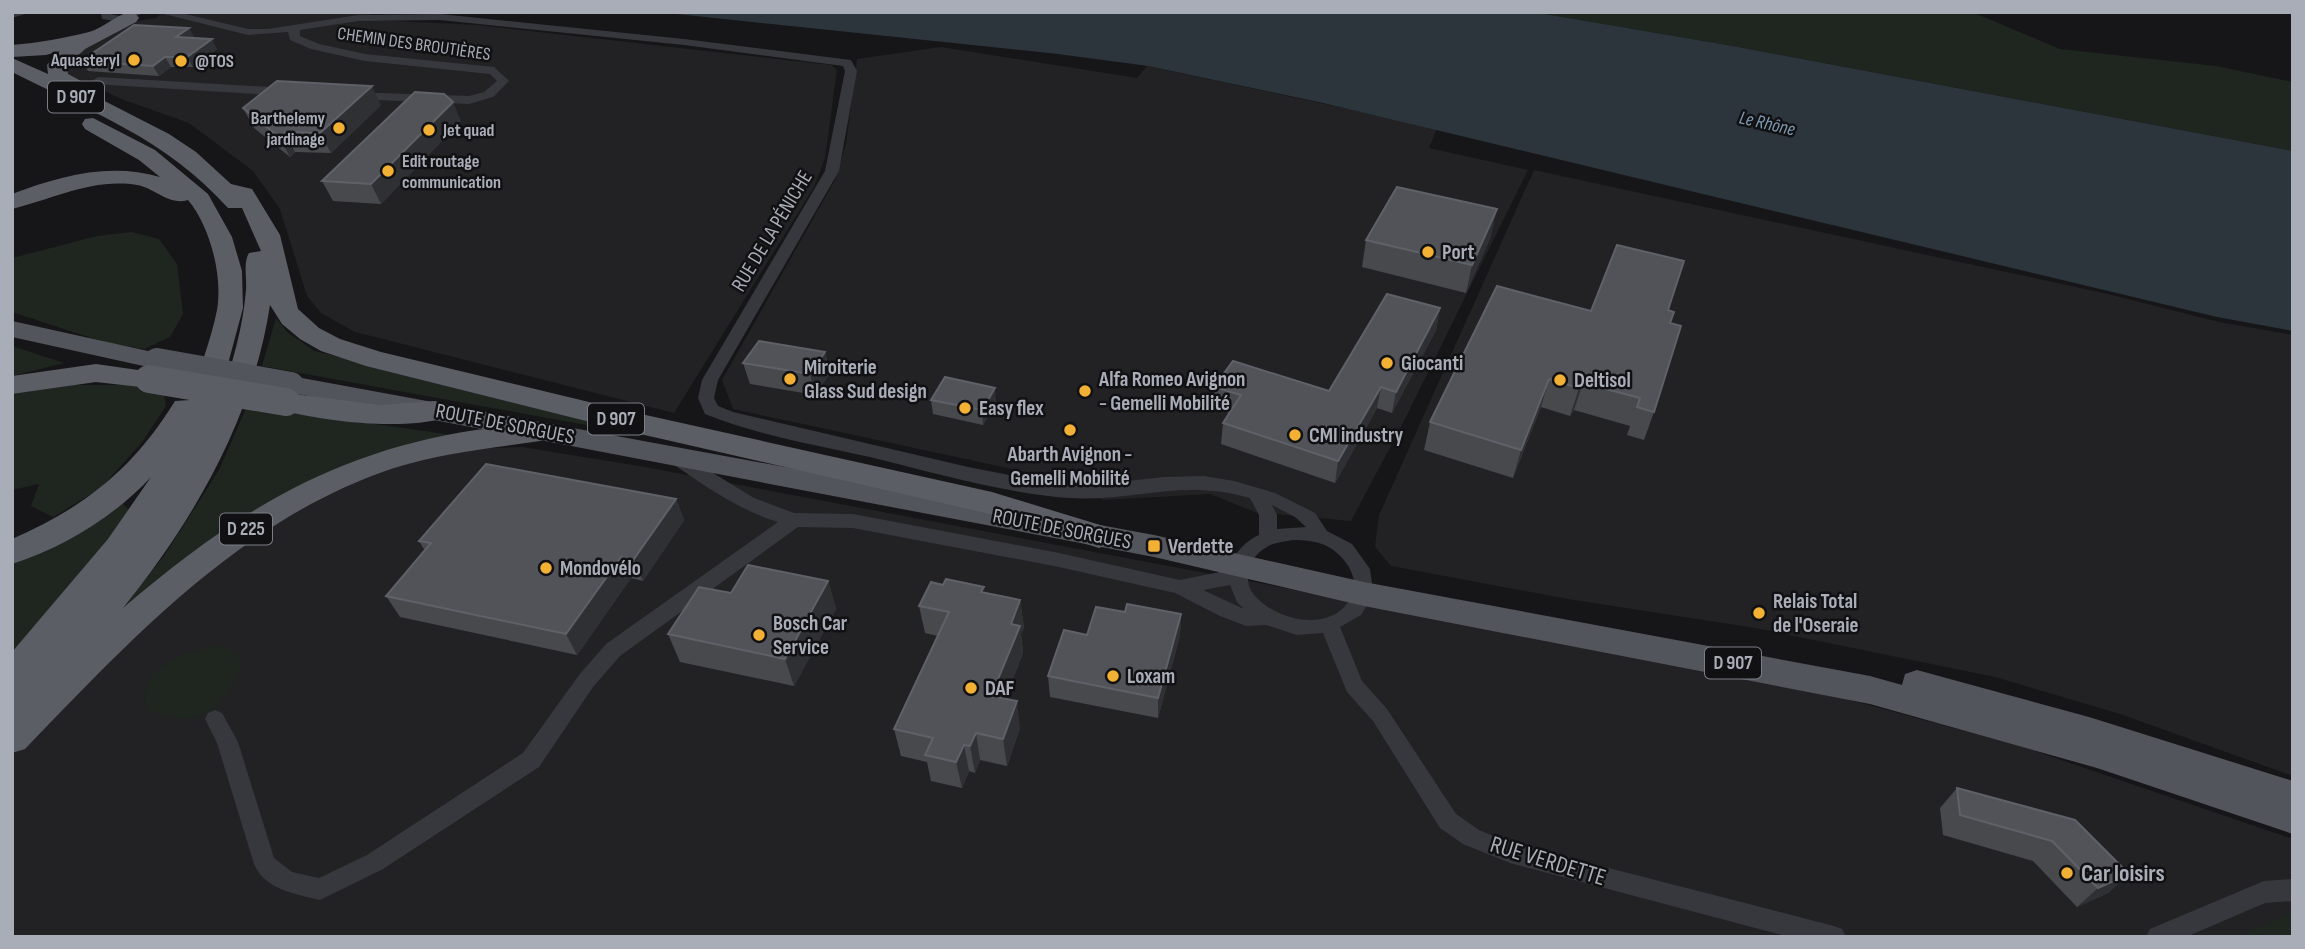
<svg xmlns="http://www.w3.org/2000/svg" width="2305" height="949" font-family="'Sofia Sans Condensed',sans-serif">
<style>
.built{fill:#222225}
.green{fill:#1e261f}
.water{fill:#2c353c}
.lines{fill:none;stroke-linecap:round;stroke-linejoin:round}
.minor{fill:#37383d;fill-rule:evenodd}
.primary{fill:#53555c;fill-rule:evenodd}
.trunk{fill:#5b5e65;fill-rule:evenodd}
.primary-bridge{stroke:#53555c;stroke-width:26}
.trunk-bridge{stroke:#5b5e65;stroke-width:28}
.wall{fill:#47494d}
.shaded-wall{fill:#2f3033}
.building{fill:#525359;stroke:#5f6168;stroke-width:2}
.poi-dot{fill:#f2b134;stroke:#111113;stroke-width:2.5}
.labels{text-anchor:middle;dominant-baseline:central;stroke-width:5;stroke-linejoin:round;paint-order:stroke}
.far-street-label{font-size:18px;fill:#a8adb8;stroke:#111113}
.far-poi-label{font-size:18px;font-weight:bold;fill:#a8adb8;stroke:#111113;text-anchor:start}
.shield{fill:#111113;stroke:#7b7e86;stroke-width:2}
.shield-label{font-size:19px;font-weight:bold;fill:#a8adb8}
.far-water-label{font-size:19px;font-style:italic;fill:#7f9bb3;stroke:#111113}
.street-label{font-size:21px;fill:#a8adb8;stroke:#111113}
.poi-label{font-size:21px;font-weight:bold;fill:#a8adb8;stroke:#111113;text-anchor:start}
.near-street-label{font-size:24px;fill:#a8adb8;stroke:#111113}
.near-poi-label{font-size:24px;font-weight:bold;fill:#a8adb8;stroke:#111113;text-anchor:start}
</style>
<rect width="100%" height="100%" fill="#161618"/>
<!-- built -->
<g class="built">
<polygon points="163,12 369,12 374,20 477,25 831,65 837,70 825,158 814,187 674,413 355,332 321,313 307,296 280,209 253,171 189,123 124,100 67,74 72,55 129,22 156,18"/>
<polygon points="941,47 1137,78 1147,66 1437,128 1429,148 1528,170 1402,425 1351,521 1255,512 1210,494 1102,500 1086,485 733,409 722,380 835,180 846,144 857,59"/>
<polygon points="1534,170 2108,294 2219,322 2293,335 2293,776 2120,714 1995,677 1755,628 1568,599 1391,566 1375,547 1379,515"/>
<polygon points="522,447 645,467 1401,610 1839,697 2020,746 2293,839 2293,937 12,937 12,756 175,594 320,492 374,472 437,456 491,448"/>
</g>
<!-- green -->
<g class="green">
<polygon points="1533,12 1972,12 2060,49 2216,66 2293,82 2293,151 1727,45"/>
<polygon points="132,232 159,239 177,264 183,314 170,337 144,349 107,343 12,312 12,258 97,236"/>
<polygon points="276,318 288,333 315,351 674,441 262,366"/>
<polygon points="12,346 64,363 12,376"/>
<polygon points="73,385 146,385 164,394 166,406 143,441 101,488 53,517 31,506 39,484 12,490 12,394"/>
<polygon points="247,406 453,435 407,448 113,619 164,556 219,470"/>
<polygon points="122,503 130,511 114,536 12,657 12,560"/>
<path d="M215,645l18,5 8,12c-2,14 -7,22 -16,34 -21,29 -47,26 -78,14 -12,-40 37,-58 68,-65z"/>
<polygon points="2293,912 2293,937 2239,937"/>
</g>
<!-- water -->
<polygon class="water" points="658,12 1533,12 1727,45 2293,151 2293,331 2217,317 1323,103 1148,66 1058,54"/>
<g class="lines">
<!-- minor -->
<g class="minor">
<polygon points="12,12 32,12 12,18"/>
<polygon points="101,12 120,16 146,12 121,22 102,19"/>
<path d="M156,12h21l71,17h20l90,-14 82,-1 244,25 167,21 6,11 -18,100 -121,209 -4,18 4,8 15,6 235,55 82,16 36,3 77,-9 41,-1 30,5 41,12 40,20 12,18 25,13 18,25 3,21 -3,10 -9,15 -21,12 22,54 25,28 69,105 23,16 32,13 323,83 8,3 4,8h-57l-279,-74 -47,-19 -23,-16 -67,-107 -26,-29 -24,-59 -26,2 -31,-10 -20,1 -26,-10 -45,-23 -116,-26 -206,-39 -55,-1 -178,129 -27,31 -54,80 -156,102 -63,31c-24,-6 -55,-10 -66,-36l-37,-121 -12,-24 3,-6 7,-3 7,3 16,29 36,116 18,14 27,6 48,-23 156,-102 56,-78 27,-31 172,-122c-40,-12 -74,-37 -108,-60l-3,-4 3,-4h12l72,44 40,15 59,1 206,39 121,27 50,-10c2,-15 15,-29 29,-35v-20l-9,-17c-69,-20 -115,4 -181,0 -66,-5 -134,-25 -199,-41 -54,-12 -113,-22 -165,-43l-7,-16 4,-18 123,-209 20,-100 -2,-5 -159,-21 -244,-25 -82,1 -58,9v6l19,8 46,10 129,13 15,14 -16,16 -24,7 -115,-5 -4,-1v-6l119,4 15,-4 13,-11 -7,-7 -125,-13 -54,-12 -21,-9 -2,-8 -40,3zM1272,505l23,12 11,10 -29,2v-14zM1293,540c10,0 22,1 32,5 19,9 39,35 24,56 -21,32 -73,19 -94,-5 -14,-16 -6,-40 12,-49 8,-5 17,-5 26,-7zM1230,585l7,17 7,7 -41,-19z"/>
<polygon points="98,77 287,88 293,92 287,96 94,84 92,81"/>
<polygon points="2293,879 2293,901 2265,903 2186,937 2146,937 2150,929 2264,881"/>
</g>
<!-- primary -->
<g class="primary">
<polygon points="12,321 157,353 166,355 170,361 166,367 157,369 12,337"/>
<polygon points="291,376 1154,535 1364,582 1870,676 1902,685 1905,674 1917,670 2089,717 2293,781 2293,834 2097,768 1870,704 1364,606 1154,557 282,391 278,385 282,379"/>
</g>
<!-- trunk -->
<g class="trunk">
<path d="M129,12l7,2 3,4 -3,4 -51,27 -18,17 1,8 19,10 3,4 -3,4 82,42 27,18 35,32 21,5 28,46 18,74 21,19 21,11 41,13 233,56 378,84 118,36 5,8 -5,8 -11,4 -109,-34 -376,-86 -248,-62 -45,-15 -21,-12 -18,-15 -12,-19c-17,113 -76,215 -147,303 110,-94 208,-156 353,-178 23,-3 52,-12 74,-6l4,7 -4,7 -10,3c-49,7 -99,12 -146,27 -151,50 -262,170 -369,281l-13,4v-101l96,-113 43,-62c-36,39 -88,71 -139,87v-25c72,-31 122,-71 163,-138l15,-1c9,-30 21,-60 27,-90 6,-34 -7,-84 -29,-110 -19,6 -33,-12 -51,-15 -45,-7 -83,14 -125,24v-15c47,-18 98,-32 148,-17l-21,-17 -54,-31 -3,-5 3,-5 8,-1 62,32 53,44 24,43 10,34 1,37 -25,93c14,-33 25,-74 28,-111 1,-12 -3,-28 3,-37l12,-2 -19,-43h-14c-63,-70 -135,-95 -216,-136v-14l36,16 -1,-9 13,-14 -14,4 -34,2v-12c27,-2 52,-7 77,-13 14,-4 26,-16 40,-20z"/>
<polygon points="96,364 159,373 163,379 159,385 149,388 96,382 12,394 12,376"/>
<path d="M286,393l94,12 55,-4 10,3 4,7 -4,7c-46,13 -123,3 -169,-9l-4,-7 4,-7z"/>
</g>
<!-- primary-bridge -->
<polyline class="primary-bridge" points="157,361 291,385"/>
<!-- trunk-bridge -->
<polyline class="trunk-bridge" points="149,379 286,402"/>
</g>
<!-- wall -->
<g class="wall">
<polygon points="195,38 217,49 193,67 171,67 159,76 88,71 81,61"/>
<polygon points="381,105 331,153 295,152 290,157 254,128 243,108"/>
<polygon points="461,121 381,204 333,201 322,181"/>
<polygon points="1491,236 1466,293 1362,267 1366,240"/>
<polygon points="1440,308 1436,330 1392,413 1377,408 1335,483 1221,444 1223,423 1229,413 1213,408 1214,387 1329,391"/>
<polygon points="1668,310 1670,323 1654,412 1644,440 1627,435 1630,426 1574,410 1570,416 1541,407 1513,478 1424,450 1430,422 1591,311"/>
<polygon points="825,352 830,373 815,395 750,384 743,363"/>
<polygon points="931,400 996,402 983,425 933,414"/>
<polygon points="676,499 684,520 643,581 631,578 577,655 400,617 386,596 425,551 419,541"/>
<polygon points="828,581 836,609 794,686 680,662 668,634 731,593"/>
<polygon points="943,585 1020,600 1024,628 1021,634 1023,653 1005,699 1020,728 1007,766 980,760 975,773 969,771 962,788 931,781 927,762 901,756 894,729 938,636 925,633 919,606"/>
<polygon points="1125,612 1181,614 1180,635 1158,718 1050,697 1048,676"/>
<polygon points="1957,788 2129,874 2108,893 2077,907 2033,861 1943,835 1940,808"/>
</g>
<!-- shaded-wall -->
<g class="shaded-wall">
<polygon points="189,28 195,38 176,37"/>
<polygon points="212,39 217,49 193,67 187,57"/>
<polygon points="165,57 171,67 159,76 153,66"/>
<polygon points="372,86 381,105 331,153 320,133"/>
<polygon points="453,102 461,121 381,204 371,184"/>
<polygon points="285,132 295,152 290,157 279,137"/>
<polygon points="1497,209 1491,236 1466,293 1472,265"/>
<polygon points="1440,308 1436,330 1392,413 1396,392"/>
<polygon points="825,352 830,373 815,395 810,374"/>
<polygon points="1549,379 1541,407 1513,478 1521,450"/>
<polygon points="1583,383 1574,410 1570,416 1579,388"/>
<polygon points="1381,387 1377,408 1335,483 1338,461"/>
<polygon points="995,388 996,402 983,425 982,410"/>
<polygon points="676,499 684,520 643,581 634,559"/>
<polygon points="621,557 631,578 577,655 566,634"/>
<polygon points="828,581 836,609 794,686 785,659"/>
<polygon points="1020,600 1024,628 1021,634 1023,653 995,723 991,696 1011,624"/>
<polygon points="1181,614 1180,635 1158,718 1158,698"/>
<polygon points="1017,701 1020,728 1007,766 1003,739"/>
<polygon points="976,733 980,760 975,773 970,746"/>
<polygon points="964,745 969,771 962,788 956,762"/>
<polygon points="2129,874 2108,893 2077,907 2098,888"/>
</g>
<!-- building -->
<g class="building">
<polygon points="134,25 189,28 176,37 212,39 187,57 165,57 153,66 81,61"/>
<polygon points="277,81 372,86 320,133 285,132 279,137 243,108"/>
<polygon points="415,92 444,94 453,102 371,184 322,181"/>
<polygon points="1397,187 1497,209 1472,265 1366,240"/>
<polygon points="1617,245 1684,261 1668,310 1674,312 1670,323 1681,326 1654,412 1637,407 1640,398 1583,383 1579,388 1549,379 1521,450 1430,422 1497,286 1591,311"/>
<polygon points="1387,294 1440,308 1396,392 1381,387 1338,461 1223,423 1241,395 1214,387 1233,361 1329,391"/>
<polygon points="759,341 825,352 810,374 743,363"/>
<polygon points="945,377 995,388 982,410 931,400"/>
<polygon points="486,464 676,499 634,559 621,557 566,634 386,596 431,543 419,541"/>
<polygon points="748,565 828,581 785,659 668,634 699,587 731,593"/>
<polygon points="946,579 984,587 981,592 1020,600 1011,624 1020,626 991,696 1017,701 1003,739 976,733 970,746 964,745 956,762 925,755 933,738 894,729 949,612 919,606 931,582 943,585"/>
<polygon points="1127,604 1181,614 1158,698 1048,676 1064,630 1087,635 1096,607 1125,612"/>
<polygon points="1957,788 2075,820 2129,874 2098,888 2052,841 1960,815"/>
</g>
<!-- markers -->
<g class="poi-dot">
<circle cx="134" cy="60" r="7"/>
<circle cx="181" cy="61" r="7"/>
<circle cx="339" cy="128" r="7"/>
<circle cx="429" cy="130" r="7"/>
<circle cx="388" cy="171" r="7"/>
<circle cx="1428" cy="252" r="7"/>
<circle cx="1387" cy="363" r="7"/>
<circle cx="790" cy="379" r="7"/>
<circle cx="1560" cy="380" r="7"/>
<circle cx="1085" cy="391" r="7"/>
<circle cx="965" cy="408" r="7"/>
<circle cx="1070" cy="430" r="7"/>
<circle cx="1295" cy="435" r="7"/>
<rect x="1147" y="539" width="14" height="14" rx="3.5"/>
<circle cx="546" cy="568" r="7"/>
<circle cx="1759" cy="613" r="7"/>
<circle cx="759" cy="635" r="7"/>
<circle cx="1113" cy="676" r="7"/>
<circle cx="971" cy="688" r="7"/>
<circle cx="2067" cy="873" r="7"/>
</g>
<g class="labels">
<!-- far-street labels -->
<g class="far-street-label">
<text transform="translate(414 44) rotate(8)">CHEMIN DES BROUTIÈRES</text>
</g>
<!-- far-poi labels -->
<g class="far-poi-label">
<text x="120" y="60" text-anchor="end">Aquasteryl</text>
<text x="195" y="61">@TOS</text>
<text x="325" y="118" text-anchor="end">Barthelemy<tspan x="325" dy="21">jardinage</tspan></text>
<text x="443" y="130">Jet quad</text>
<text x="402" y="161">Edit routage<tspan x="402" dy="21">communication</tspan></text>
</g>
<!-- shield labels -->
<g class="shield">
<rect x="48" y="81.5" width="56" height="31" rx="5"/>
<rect x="588" y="403.5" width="56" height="31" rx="5"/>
<rect x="220" y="513.5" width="52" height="31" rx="5"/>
<rect x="1705" y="647.5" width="56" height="31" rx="5"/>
</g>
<g class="shield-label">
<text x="76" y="97">D 907</text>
<text x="616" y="419">D 907</text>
<text x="246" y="529">D 225</text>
<text x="1733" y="663">D 907</text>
</g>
<!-- far-water labels -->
<g class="far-water-label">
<text transform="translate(1767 124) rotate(13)">Le Rhône</text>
</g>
<!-- street labels -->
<g class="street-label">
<text transform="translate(772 231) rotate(-59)">RUE DE LA PÉNICHE</text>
<text transform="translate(505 424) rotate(11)">ROUTE DE SORGUES</text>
<text transform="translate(1062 529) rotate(11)">ROUTE DE SORGUES</text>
</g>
<!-- poi labels -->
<g class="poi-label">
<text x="1442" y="252">Port</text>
<text x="1401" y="363">Giocanti</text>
<text x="804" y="367">Miroiterie<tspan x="804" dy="24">Glass Sud design</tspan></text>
<text x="1099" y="379">Alfa Romeo Avignon<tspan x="1099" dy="24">- Gemelli Mobilité</tspan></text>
<text x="1574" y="380">Deltisol</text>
<text x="979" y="408">Easy flex</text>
<text x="1309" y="435">CMI industry</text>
<text x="1070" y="454" text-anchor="middle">Abarth Avignon -<tspan x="1070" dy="24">Gemelli Mobilité</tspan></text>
<text x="1168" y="546">Verdette</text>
<text x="560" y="568">Mondovélo</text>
<text x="1773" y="601">Relais Total<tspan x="1773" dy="24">de l'Oseraie</tspan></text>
<text x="773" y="623">Bosch Car<tspan x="773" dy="24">Service</tspan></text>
<text x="1127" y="676">Loxam</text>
<text x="985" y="688">DAF</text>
</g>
<!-- near-street labels -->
<g class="near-street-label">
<text transform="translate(1548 861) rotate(17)">RUE VERDETTE</text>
</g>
<!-- near-poi labels -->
<g class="near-poi-label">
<text x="2081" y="873">Car loisirs</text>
</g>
</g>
<!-- border -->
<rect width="2305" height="949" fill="none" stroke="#a8adb8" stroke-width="28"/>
</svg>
